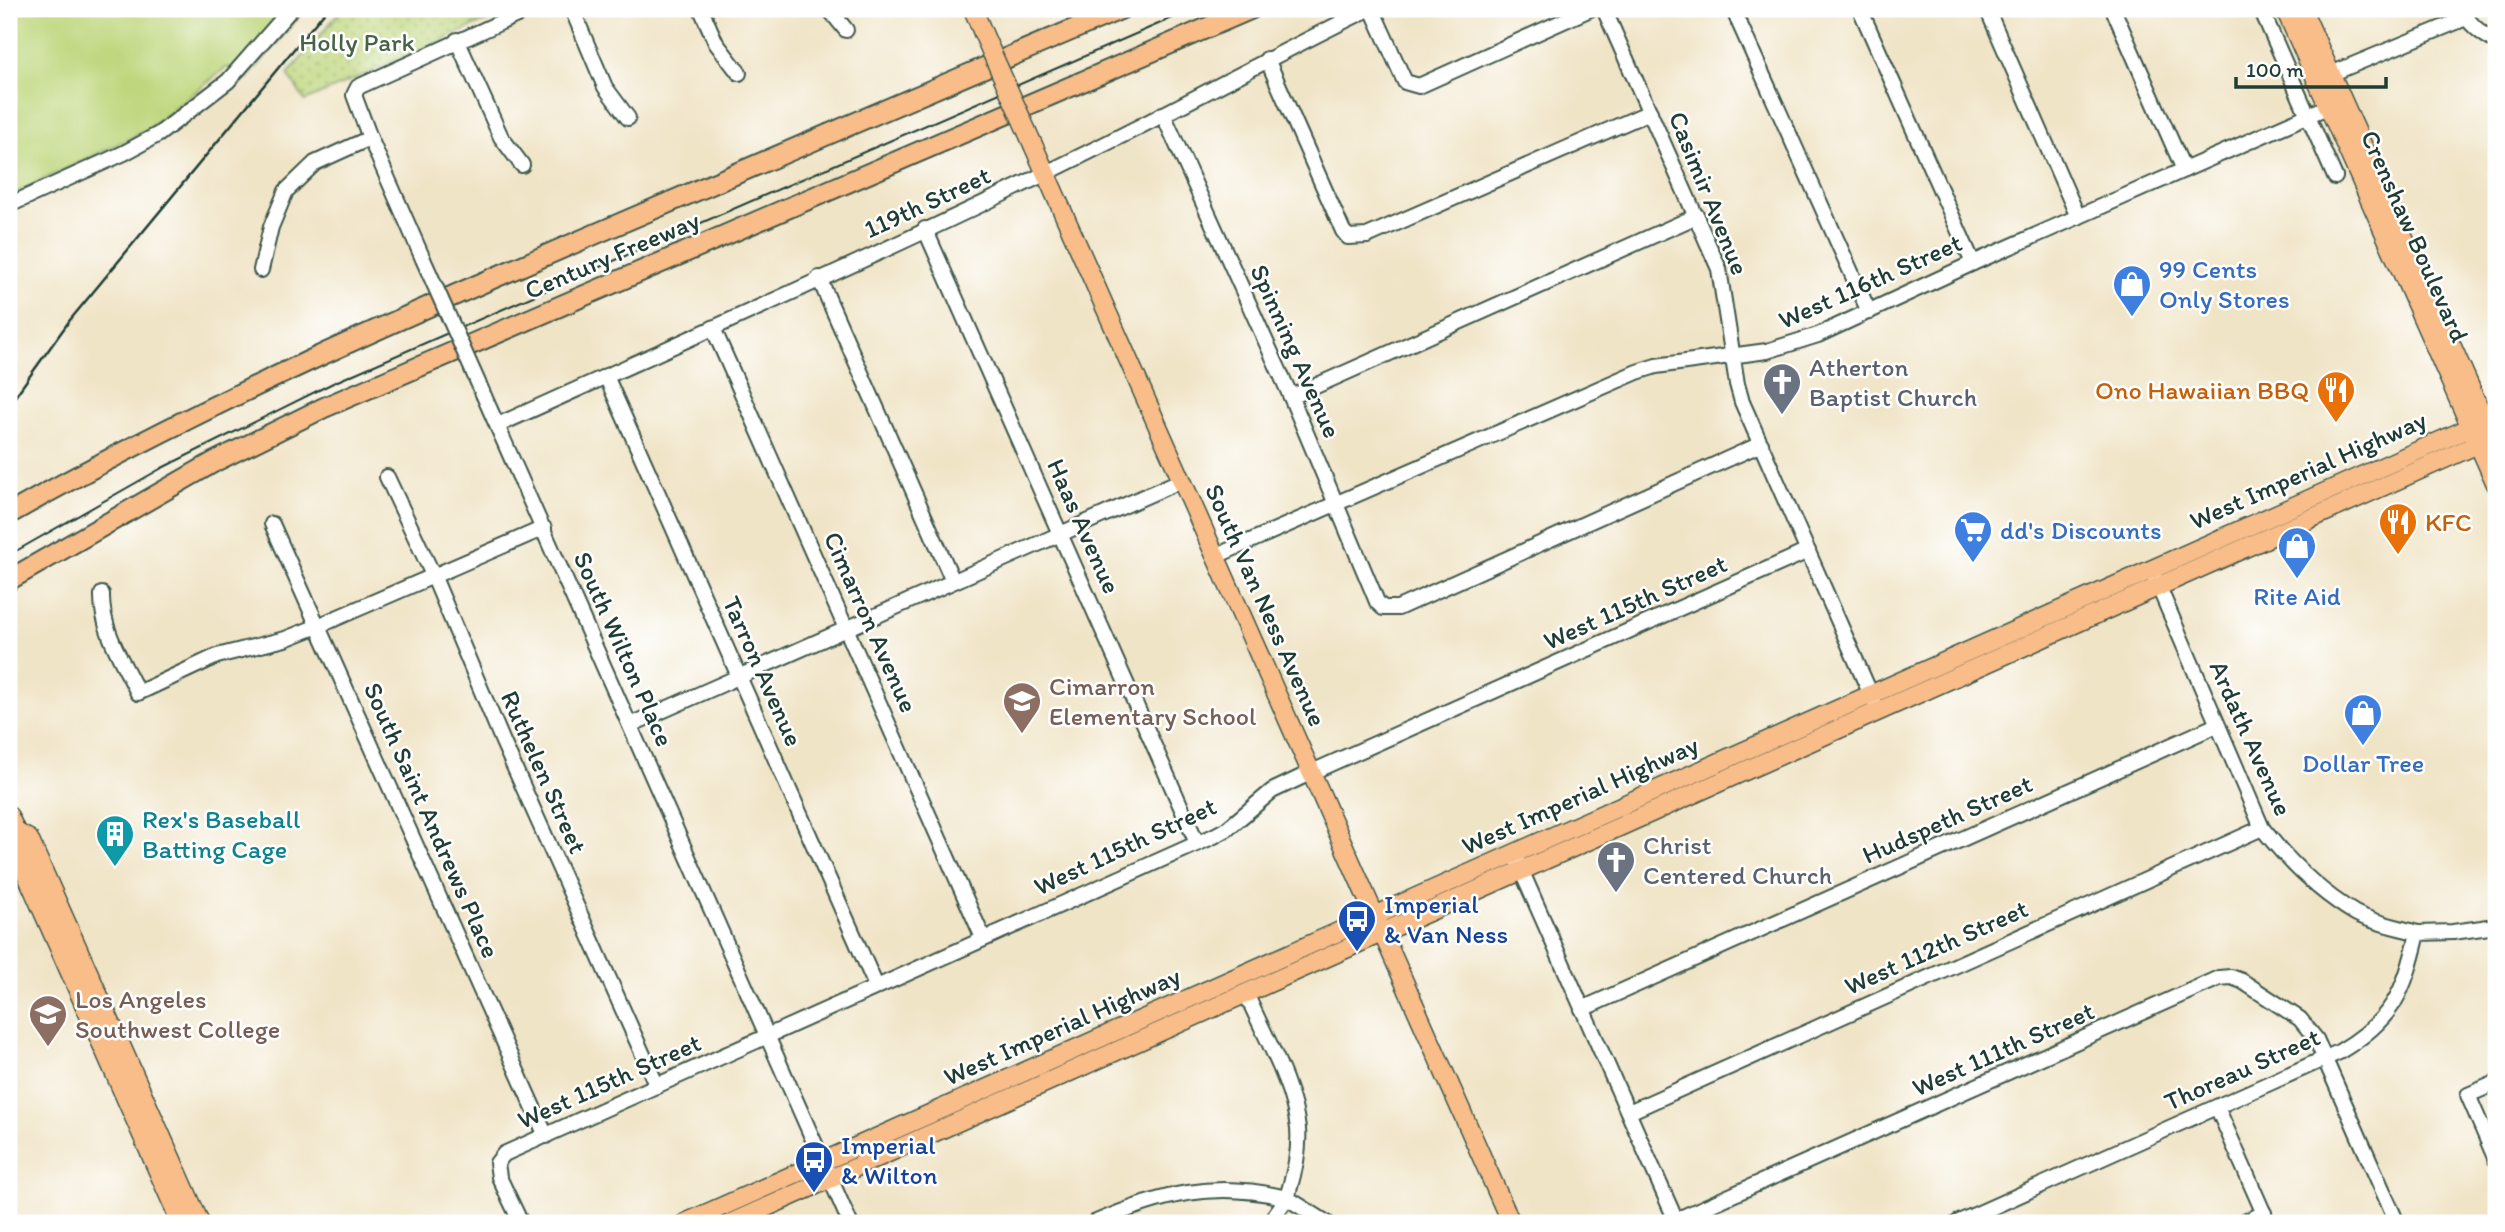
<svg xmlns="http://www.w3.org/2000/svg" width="2505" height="1232" font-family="Itim,sans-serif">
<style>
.green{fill:#bed67b;stroke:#6e8a58;stroke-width:2}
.park{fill:url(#park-dots);stroke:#6e8a58;stroke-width:2}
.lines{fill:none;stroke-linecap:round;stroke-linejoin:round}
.minor-casing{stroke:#3e564a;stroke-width:18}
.major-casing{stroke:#3e564a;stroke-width:21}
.highway-casing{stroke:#3e564a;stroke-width:23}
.minor{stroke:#fff;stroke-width:14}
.major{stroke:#f8bd89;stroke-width:18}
.highway{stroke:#f8bd89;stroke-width:19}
.tram{stroke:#1f3d34;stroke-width:2}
.rail{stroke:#1f3d34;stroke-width:2.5}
.minor-bridge-casing{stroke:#3e564a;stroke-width:18;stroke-linecap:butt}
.major-bridge-casing{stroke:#3e564a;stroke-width:21;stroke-linecap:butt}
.minor-bridge{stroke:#fff;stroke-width:14}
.major-bridge{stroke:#f8bd89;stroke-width:18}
.labels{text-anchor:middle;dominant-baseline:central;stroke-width:5;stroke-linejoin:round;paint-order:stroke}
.park-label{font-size:26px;fill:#476346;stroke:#fff}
.street-label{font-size:26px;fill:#1f3d34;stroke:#fff}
.shop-label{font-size:26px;fill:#366cbe;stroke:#fff;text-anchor:start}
.worship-label{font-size:26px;fill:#5b616d;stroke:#fff;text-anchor:start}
.food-label{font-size:26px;fill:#c56008;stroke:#fff;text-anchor:end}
.education-label{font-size:26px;fill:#785e54;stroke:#fff;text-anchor:start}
.culture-label{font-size:26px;fill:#0d838f;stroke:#fff;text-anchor:start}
.transit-label{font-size:26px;fill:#164399;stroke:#fff;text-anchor:start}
</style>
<defs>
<pattern id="park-dots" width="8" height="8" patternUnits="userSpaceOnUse" patternTransform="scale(1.75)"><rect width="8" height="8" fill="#bed67b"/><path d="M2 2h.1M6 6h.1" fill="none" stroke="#9aaf66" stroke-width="1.8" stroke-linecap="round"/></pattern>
</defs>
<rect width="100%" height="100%" fill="#fff"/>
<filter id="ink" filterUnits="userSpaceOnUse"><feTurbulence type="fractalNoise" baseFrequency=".0143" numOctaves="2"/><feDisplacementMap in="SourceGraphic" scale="14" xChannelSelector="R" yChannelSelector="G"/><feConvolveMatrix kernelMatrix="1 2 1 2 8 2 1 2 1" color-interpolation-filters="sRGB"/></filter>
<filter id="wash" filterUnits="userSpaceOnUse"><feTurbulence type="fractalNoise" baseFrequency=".00686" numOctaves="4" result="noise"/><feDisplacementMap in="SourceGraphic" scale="28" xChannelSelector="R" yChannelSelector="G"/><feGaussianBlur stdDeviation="1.57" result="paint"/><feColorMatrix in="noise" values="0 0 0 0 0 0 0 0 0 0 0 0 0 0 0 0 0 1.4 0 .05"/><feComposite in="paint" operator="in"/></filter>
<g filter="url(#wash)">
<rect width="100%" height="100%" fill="#f0e4c6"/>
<!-- green -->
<polygon class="green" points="9,9 305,9 247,79 227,67 146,131 9,196"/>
<!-- park -->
<polygon class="park" points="342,9 512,9 305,101 288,74"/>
</g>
<g filter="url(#ink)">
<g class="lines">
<defs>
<g id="minor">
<polyline points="572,9 605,87 628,118"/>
<polyline points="701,9 716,43 739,73"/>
<polyline points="829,9 846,30"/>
<polyline points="1372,9 1405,82 1419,86 1590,9"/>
<polyline points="1604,9 1719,269 1737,384 1742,402 1875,704"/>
<polyline points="1733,9 1869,312"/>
<polyline points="1860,9 1973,263"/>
<polyline points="1987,9 2078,217"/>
<polyline points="2113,9 2184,170"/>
<polyline points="2261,9 2335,177"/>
<path d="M2462,9c7,16 19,24 34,33"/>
<polyline points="457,40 501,137 522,165"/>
<polyline points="1267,59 1343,231 1348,237 1367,236 1650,112"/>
<polyline points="2321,78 2466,18"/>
<polyline points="1163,114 1291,397 1373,592 1377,602 1383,608 1398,608 1761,444"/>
<polyline points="9,205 124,153 159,134 228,81 291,9"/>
<polyline points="925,229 1197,843"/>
<polyline points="423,259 370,138 354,95 358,87 530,9"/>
<polyline points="261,270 271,227 286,191 315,163 370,138"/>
<polyline points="819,278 953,581"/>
<polyline points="713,328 983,938"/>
<polyline points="606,376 876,986"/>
<polyline points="484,396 850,1223"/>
<polyline points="1291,397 1697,216"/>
<path d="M498,425c203,-92 407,-181 607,-281 89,-44 175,-92 264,-135"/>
<polyline points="387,477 433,575 503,742 657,1086"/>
<polyline points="272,524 546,1136"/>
<polyline points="1216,556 1637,372 1656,366 1767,351 1818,335 1973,263 2336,103"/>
<path d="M2155,578l107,250c26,33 56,63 93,85 19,10 42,14 63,20"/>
<path d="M102,594c-1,36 21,68 36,99l79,-37 68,-17 33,-13 226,-98"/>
<polyline points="630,725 1182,480"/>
<polyline points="1518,863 1677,1223"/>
<path d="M1246,993c18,43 47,89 52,136 2,24 -5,47 -11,69l40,25"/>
<polyline points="1582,1009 2217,725"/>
<polyline points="2496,1083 2468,1095 2496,1160"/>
<polyline points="2217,1107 2268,1223"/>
<polyline points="1629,1112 2262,828"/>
<polyline points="1676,1220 2219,978 2231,977 2242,981 2300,1019 2316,1039 2397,1223"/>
<polyline points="521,1223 499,1177 497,1163 504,1154 1214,836 1227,829 1272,791 1312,772 1808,551"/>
<path d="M1094,1223c67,-29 120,-43 193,-25l-18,25"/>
<path d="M1957,1223l382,-171c54,-32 65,-59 79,-119l35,-1 43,-6"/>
<polyline points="2242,1223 2264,1213"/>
</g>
<g id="major">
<polyline points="973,9 983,33"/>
<polyline points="2285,9 2496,484"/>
<polyline points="2302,9 2489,430"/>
<polyline points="1034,147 1511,1223"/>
<polyline points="9,816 16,832 14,846 181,1223"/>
<polyline points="16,832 29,839 200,1223"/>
<polyline points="685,1223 2496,416"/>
<polyline points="731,1223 2496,436"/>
</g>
<g id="highway">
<path d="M9,514c192,-109 395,-198 598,-285 172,-73 343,-147 514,-220"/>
<polyline points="9,580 214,462 323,408 1251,9"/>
</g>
</defs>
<!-- minor casing -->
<use href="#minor" class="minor-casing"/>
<!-- major casing -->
<use href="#major" class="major-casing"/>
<!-- highway casing -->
<use href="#highway" class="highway-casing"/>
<!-- minor -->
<use href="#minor" class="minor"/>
<!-- major -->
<use href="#major" class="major"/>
<!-- highway -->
<use href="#highway" class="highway"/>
<!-- tram -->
<polyline class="tram" points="9,555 162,468 333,383 1193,9"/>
<!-- rail -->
<polyline class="rail" points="9,405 70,320 327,9"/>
<defs>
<polyline id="minor-bridge" points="423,259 484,396"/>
<polyline id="major-bridge" points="983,33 1034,147"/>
</defs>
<!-- minor-bridge casing -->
<use href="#minor-bridge" class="minor-bridge-casing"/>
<!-- major-bridge casing -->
<use href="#major-bridge" class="major-bridge-casing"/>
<!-- minor-bridge -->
<use href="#minor-bridge" class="minor-bridge"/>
<!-- major-bridge -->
<use href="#major-bridge" class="major-bridge"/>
</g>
</g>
<!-- icons -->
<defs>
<symbol id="shop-pin" viewBox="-11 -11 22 30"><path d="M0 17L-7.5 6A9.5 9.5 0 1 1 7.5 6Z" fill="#3f7fe0" stroke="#fff"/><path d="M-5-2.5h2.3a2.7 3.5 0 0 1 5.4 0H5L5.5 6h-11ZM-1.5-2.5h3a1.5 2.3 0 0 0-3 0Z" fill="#fff"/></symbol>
<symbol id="church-pin" viewBox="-11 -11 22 30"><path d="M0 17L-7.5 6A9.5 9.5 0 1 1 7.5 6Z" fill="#6b7280" stroke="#fff"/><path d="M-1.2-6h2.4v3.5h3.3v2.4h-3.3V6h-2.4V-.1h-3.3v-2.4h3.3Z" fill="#fff"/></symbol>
<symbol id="restaurant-pin" viewBox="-11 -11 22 30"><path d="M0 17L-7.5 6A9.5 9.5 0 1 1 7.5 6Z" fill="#e8710a" stroke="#fff"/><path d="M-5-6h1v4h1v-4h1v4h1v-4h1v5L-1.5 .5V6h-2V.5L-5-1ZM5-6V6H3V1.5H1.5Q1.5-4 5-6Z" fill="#fff"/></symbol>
<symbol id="supermarket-pin" viewBox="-11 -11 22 30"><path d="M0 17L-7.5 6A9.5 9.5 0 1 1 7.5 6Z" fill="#3f7fe0" stroke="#fff"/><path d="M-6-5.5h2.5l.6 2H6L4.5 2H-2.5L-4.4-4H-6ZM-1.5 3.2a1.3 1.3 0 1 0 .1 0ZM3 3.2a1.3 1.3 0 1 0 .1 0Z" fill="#fff"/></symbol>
<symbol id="school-pin" viewBox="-11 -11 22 30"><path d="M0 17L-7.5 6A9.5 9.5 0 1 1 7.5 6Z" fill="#8d6e63" stroke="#fff"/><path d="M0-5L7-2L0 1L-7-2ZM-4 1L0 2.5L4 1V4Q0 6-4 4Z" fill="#fff"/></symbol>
<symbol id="building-pin" viewBox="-11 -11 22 30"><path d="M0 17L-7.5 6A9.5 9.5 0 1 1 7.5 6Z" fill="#0f9aa8" stroke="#fff"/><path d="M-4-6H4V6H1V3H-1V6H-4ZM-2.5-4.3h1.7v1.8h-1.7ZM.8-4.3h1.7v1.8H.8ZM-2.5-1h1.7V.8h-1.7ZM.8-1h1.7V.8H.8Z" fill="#fff"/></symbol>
<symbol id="bus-pin" viewBox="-11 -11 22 30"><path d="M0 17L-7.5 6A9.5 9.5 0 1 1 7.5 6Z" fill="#1a4fb4" stroke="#fff"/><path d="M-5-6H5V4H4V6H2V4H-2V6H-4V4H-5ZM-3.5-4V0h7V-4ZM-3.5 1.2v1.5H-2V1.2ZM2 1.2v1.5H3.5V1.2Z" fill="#fff"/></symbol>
<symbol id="university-pin" viewBox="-11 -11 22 30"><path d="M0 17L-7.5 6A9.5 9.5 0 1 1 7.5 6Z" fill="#8d6e63" stroke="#fff"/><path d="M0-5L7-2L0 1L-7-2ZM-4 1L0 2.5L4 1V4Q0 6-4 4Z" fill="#fff"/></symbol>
</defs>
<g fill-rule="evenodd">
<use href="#shop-pin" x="2110" y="262" width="44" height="60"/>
<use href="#church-pin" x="1760" y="360" width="44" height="60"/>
<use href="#restaurant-pin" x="2314" y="368" width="44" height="60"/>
<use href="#restaurant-pin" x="2376" y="500" width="44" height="60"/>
<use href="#supermarket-pin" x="1951" y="508" width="44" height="60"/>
<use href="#shop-pin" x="2275" y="524" width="44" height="60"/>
<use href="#school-pin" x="1000" y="679" width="44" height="60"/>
<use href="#shop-pin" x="2341" y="691" width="44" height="60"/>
<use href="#building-pin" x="93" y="812" width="44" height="60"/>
<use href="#church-pin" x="1594" y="838" width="44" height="60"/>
<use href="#bus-pin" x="1335" y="897" width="44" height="60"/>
<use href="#university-pin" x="26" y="992" width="44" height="60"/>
<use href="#bus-pin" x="792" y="1138" width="44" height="60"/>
</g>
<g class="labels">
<!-- park labels -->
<g class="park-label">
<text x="357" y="42">Holly Park</text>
</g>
<!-- street labels -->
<g class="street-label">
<text transform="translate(1709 193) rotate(68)">Casimir Avenue</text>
<text transform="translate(927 202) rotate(-25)">119th Street</text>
<text transform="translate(2415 236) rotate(66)">Crenshaw Boulevard</text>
<text transform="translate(612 255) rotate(-23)">Century Freeway</text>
<text transform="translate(1870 281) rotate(-24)">West 116th Street</text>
<text transform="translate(1296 351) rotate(66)">Spinning Avenue</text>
<text transform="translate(2308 470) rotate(-24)">West Imperial Highway</text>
<text transform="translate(1084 526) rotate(66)">Haas Avenue</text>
<text transform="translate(1635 602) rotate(-24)">West 115th Street</text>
<text transform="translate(1266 605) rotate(66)">South Van Ness Avenue</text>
<text transform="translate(871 622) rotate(66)">Cimarron Avenue</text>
<text transform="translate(624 649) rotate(66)">South Wilton Place</text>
<text transform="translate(763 671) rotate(66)">Tarron Avenue</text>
<text transform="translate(2251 738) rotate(66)">Ardath Avenue</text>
<text transform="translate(544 772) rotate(66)">Ruthelen Street</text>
<text transform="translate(1580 795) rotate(-24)">West Imperial Highway</text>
<text transform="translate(1947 819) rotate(-24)">Hudspeth Street</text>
<text transform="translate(432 820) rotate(66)">South Saint Andrews Place</text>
<text transform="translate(1125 846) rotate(-25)">West 115th Street</text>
<text transform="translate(1936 947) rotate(-24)">West 112th Street</text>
<text transform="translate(1062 1026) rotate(-24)">West Imperial Highway</text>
<text transform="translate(2003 1049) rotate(-24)">West 111th Street</text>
<text transform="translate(2242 1069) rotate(-24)">Thoreau Street</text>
<text transform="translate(609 1081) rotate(-24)">West 115th Street</text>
</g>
<!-- shop labels -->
<g class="shop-label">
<text x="2159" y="269">99 Cents<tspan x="2159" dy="30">Only Stores</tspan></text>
<text x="2000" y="530">dd's Discounts</text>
<text x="2297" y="596" text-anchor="middle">Rite Aid</text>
<text x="2363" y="763" text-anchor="middle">Dollar Tree</text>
</g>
<!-- worship labels -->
<g class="worship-label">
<text x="1809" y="367">Atherton<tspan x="1809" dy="30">Baptist Church</tspan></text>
<text x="1643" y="845">Christ<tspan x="1643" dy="30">Centered Church</tspan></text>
</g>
<!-- food labels -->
<g class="food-label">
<text x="2309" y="390">Ono Hawaiian BBQ</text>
<text x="2425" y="522" text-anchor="start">KFC</text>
</g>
<!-- education labels -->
<g class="education-label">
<text x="1049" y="686">Cimarron<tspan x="1049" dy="30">Elementary School</tspan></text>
<text x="75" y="999">Los Angeles<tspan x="75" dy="30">Southwest College</tspan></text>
</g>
<!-- culture labels -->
<g class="culture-label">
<text x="142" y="819">Rex's Baseball<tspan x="142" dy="30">Batting Cage</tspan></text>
</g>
<!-- transit labels -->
<g class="transit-label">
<text x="1384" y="904">Imperial<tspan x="1384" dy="30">&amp; Van Ness</tspan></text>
<text x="841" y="1145">Imperial<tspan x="841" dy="30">&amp; Wilton</tspan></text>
</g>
</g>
<!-- margin -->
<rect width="2505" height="1232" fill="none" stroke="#fff" stroke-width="35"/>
<!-- scale -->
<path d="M2236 77v10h150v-10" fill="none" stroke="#1f3d34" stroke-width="3.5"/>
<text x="2246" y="77" font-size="21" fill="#1f3d34" stroke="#ffffff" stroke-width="5" paint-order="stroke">100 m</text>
</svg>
